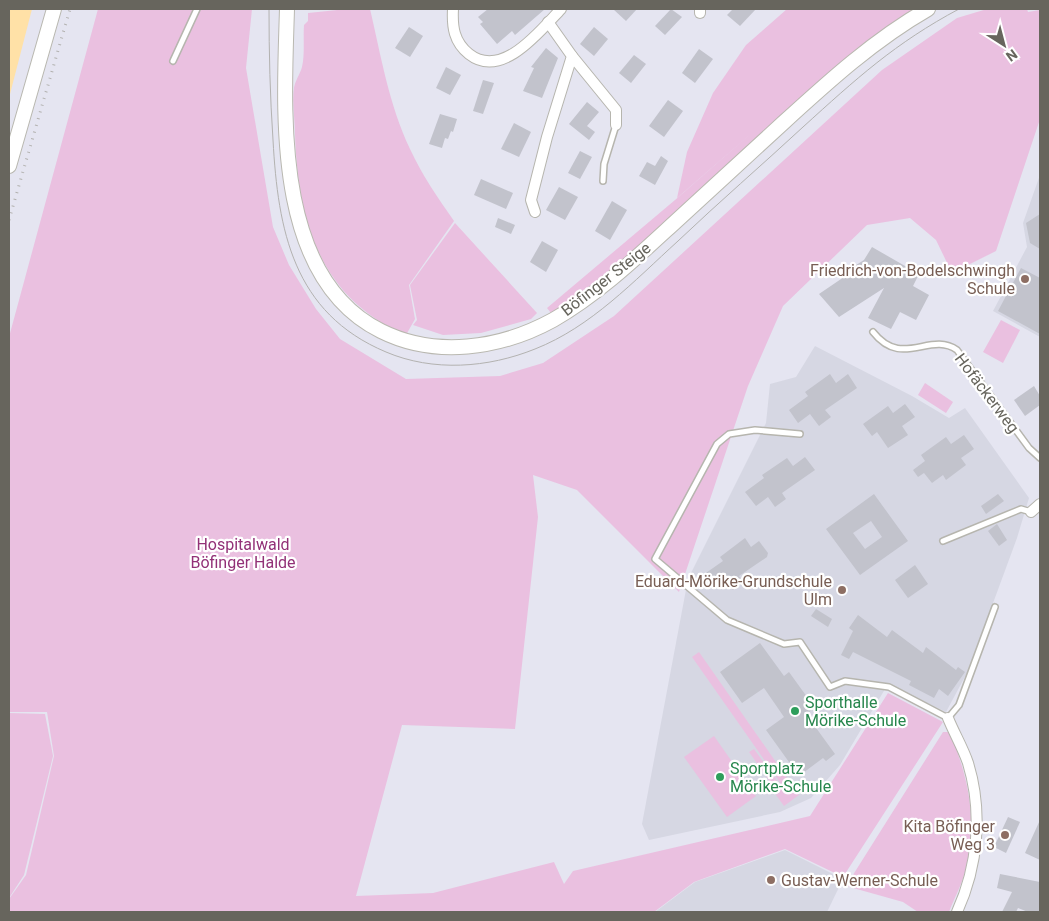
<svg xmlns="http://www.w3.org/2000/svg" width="1049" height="921" font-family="Roboto,sans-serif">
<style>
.education{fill:#d6d7e3}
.green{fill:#eac0e0}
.water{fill:#ffe1a7}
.building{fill:#c2c3cc;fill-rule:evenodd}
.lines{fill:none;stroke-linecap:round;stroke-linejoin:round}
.lane-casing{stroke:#b6b5ae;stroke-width:8}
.street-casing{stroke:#b6b5ae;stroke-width:12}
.secondary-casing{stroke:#b9b8b0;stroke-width:16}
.lane{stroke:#fff;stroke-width:5}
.street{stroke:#fff;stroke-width:10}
.secondary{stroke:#fff;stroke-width:14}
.tram{stroke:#b3b2b0;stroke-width:1}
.rail{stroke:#b3b2b0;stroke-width:3;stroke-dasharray:1 6;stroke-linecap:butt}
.education-dot{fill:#8d6e63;stroke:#fff;stroke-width:2}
.leisure-dot{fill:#2e9e5b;stroke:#fff;stroke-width:2}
.labels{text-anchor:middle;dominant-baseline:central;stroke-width:4.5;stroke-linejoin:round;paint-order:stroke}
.education-label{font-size:16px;fill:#785e54;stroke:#fff;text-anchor:end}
.street-label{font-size:16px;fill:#67655d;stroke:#fff}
.park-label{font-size:16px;fill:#923177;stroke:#fff}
.leisure-label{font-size:16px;fill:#27864d;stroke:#fff;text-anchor:start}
</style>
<rect width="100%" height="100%" fill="#e5e5f1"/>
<!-- education -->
<g class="education">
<polygon points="1040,175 1040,337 993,311 1027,247 1023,223"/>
<polygon points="815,346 912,396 949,418 965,408 1029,498 1017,538 968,671 946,712 888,684 840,765 811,798 780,812 649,840 642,824 688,579 766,423 770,384 796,377"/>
<polygon points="785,850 843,879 827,912 655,912 695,882"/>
</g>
<!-- green -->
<g class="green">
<polygon points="98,9 252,9 246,68 273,227 289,265 316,309 340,339 406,379 500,376 543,363 614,316 882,70 957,18 987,9 1027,9 1028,12 1040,10 1040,119 996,251 952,273 936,240 910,218 867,225 783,306 748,386 679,592 577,490 533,475 538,517 515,729 402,725 356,896 433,893 554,862 564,884 573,871 810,816 888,693 943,722 843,877 785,849 694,882 654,912 9,912 9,899 26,875 54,756 47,712 9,712 9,337"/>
<path d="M347,9h23c11,47 19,96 40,140 12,26 28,49 44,72l-45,64 6,34 -9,16c-86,-37 -108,-113 -111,-201 0,-14 -3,-31 -1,-46 1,-7 6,-14 8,-21 3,-13 1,-29 2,-42l4,-4v-8z"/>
<polygon points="787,9 915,9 854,52 620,263 587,290 551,313 547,308 675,200 855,43 677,198 687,152 713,93 746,45"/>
<polygon points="455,223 537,313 531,319 481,333 443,335 413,325 417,320 410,285"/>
<polygon points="1001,320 1020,330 1003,363 983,352"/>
<polygon points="925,383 953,402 946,413 918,395"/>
<polygon points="699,652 799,795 784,806 776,795 778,793 749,752 754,749 783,789 784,788 692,657"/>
<polygon points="9,713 45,714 53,756 24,875 9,898"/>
<path d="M943,732h7c19,49 28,87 15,140 -4,14 -11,27 -16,40h-31l-15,-10 -57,-16z"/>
<polygon points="714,736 756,796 727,817 684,757"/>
</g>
<!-- water -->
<polygon class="water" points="9,9 32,9 9,98"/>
<!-- building -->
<g class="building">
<polygon points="488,9 545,9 515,35 512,31 497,44 480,24 483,22 478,17"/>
<polygon points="613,9 637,9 626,21"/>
<polygon points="671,9 682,17 665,35 655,26"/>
<polygon points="733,9 756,9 740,26 727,15"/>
<polygon points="409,27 423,36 410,57 395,48"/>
<polygon points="594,27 608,39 594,56 580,44"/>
<polygon points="546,48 558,58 542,98 523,91 534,68 531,67"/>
<polygon points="699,49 713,59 695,83 682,73"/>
<polygon points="634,55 646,64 631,83 619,73"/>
<polygon points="446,67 461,75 450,95 436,88"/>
<polygon points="483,80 494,83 483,114 473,111"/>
<polygon points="668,100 683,111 664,137 649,126"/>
<polygon points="587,102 599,112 587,126 595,132 589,140 569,124"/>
<polygon points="440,114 457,119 453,132 451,131 448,139 445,138 442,148 429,144"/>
<polygon points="514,123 531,132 519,157 501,149"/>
<polygon points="580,151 592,157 580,179 568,173"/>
<polygon points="661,156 668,161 655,185 639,176 647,162 655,166"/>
<polygon points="481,179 513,193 506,209 474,195"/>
<polygon points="559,187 578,197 565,220 546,210"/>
<polygon points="612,201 627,210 610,240 595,231"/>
<polygon points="1040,214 1040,249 1030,243 1026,223"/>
<polygon points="498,218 515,225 511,234 495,227"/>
<polygon points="542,241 558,250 546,272 530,262"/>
<polygon points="872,247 919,274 913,286 929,295 916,320 900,312 891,329 868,318 884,288 839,317 819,294 844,277 842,274 864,260"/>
<polygon points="1021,268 1040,278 1040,334 998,311"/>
<polygon points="830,374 836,383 848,374 857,388 825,410 831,417 819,426 810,414 798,423 789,410 808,396 805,392"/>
<polygon points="1034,386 1040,396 1040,405 1025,416 1014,400"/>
<polygon points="905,404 915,417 902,426 908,435 888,448 877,432 872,436 863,424 888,406 893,413"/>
<polygon points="964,435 974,449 961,458 966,465 946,480 943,475 932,483 924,473 918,477 913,470 925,461 921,455 946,437 951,444"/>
<polygon points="805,457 815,470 782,493 786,499 775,507 768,497 756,506 745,492 764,478 762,475 787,458 793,466"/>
<path d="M874,494l34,47 -48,34 -34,-46zM871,521l11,16 -17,12 -12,-16z"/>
<polygon points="998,494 1004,501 986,514 981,506"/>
<polygon points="997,524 1007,540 999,546 988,531"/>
<polygon points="745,538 751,547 759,541 768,553 767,557 739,576 744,582 733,590 725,579 712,588 703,575 723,561 720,557"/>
<polygon points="915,565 928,584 908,598 895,580"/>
<polygon points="816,609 832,619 828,627 811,616"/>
<polygon points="858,615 887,637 892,630 923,653 926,647 956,670 958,667 965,672 948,696 939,689 934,698 909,685 911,681 853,652 849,659 841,655 853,631 849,628"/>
<polygon points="760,643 784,676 789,672 815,708 806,714 835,754 826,761 823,758 799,776 766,730 784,717 764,688 742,703 720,672"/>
<polygon points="1008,817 1020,822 1006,853 994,847"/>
<polygon points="1040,820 1040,860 1025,853"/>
<polygon points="1000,874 1040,882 1040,912 1028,912 1018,908 1016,912 1002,912 1012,892 997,888"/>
</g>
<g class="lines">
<defs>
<g id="lane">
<polyline points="173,61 197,9"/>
<polyline points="603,181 604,164 616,125"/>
<path d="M873,332c29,37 57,-1 84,18l72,98 11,10"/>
<polyline points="800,434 755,430 729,434 717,444 655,559 727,620 784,644 800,642 830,687 845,681 889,687 948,718 959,705 995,607"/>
<polyline points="943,541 1021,509 1031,512"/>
</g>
<g id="street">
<path d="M453,9c-1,18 1,33 16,45 33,26 71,-23 92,-45"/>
<polyline points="700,13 700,9"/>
<polyline points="572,56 616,110 616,125"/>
<polyline points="535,212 531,200 547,137 572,56 548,22"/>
<polyline points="1031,512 1040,504"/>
<path d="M948,718c6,15 15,30 20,45 15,49 10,103 -11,149"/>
</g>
<g id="secondary">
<path d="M287,9c-3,101 -15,268 94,322 54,27 119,18 172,-11 44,-25 83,-62 120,-96 37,-34 73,-67 110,-101 46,-42 91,-83 145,-114"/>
<polyline points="9,166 54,9"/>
</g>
</defs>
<!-- lane casing -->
<use href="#lane" class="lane-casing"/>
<!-- street casing -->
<use href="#street" class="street-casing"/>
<!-- secondary casing -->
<use href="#secondary" class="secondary-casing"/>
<!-- lane -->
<use href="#lane" class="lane"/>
<!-- street -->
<use href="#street" class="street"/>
<!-- secondary -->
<use href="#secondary" class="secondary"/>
<!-- tram -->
<path class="tram" d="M269,9c0,44 1,87 4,131 5,90 20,173 113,212 47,20 102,16 149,-3 56,-22 99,-68 143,-108 41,-39 84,-76 125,-114 53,-48 92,-84 156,-118"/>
<!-- rail -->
<polyline class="rail" points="9,220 70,9"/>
</g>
<!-- markers -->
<g class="education-dot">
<circle cx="1025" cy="279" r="5"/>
<circle cx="842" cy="590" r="5"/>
<circle cx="1005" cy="835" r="5"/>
<circle cx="771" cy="880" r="5"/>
</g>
<g class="leisure-dot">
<circle cx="795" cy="711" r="5"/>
<circle cx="720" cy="777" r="5"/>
</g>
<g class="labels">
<!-- education labels -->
<g class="education-label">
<text x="1015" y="270">Friedrich-von-Bodelschwingh<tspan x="1015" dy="18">Schule</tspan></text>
<text x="832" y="581">Eduard-Mörike-Grundschule<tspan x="832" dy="18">Ulm</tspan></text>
<text x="995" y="826">Kita Böfinger<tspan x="995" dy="18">Weg 3</tspan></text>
<text x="781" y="880" text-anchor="start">Gustav-Werner-Schule</text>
</g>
<!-- street labels -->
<g class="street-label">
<text transform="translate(606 279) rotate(-38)">Böfinger Steige</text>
<text transform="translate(987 393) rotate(53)">Hofäckerweg</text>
</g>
<!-- park labels -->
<g class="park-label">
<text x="243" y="544">Hospitalwald<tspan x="243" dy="18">Böfinger Halde</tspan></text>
</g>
<!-- leisure labels -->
<g class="leisure-label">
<text x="805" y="702">Sporthalle<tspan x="805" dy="18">Mörike-Schule</tspan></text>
<text x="730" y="768">Sportplatz<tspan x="730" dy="18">Mörike-Schule</tspan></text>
</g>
</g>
<!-- border -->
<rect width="1049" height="921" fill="none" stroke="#67655d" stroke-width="20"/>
<!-- north arrow -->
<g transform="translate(1004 45) rotate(144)" stroke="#ffffff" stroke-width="4" paint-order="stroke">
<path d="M0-4L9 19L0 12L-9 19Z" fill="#67655d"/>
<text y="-8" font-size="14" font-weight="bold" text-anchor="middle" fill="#67655d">N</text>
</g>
</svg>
